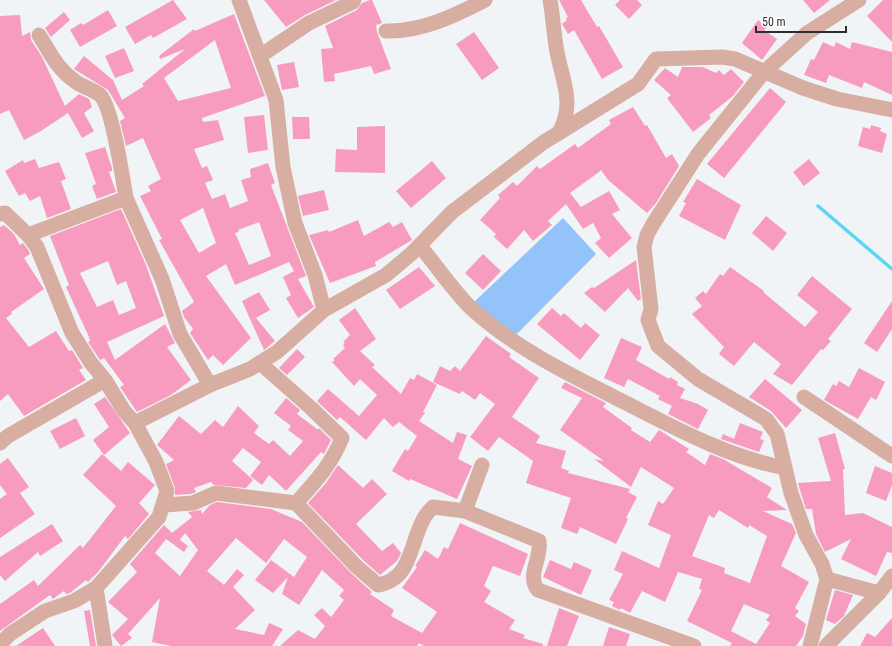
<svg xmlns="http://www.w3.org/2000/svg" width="892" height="646" font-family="'Roboto Condensed',sans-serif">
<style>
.forest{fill:#93c3f9}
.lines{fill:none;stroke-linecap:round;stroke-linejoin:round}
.stream{stroke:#5bd6f3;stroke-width:3.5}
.building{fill:#f79cbe;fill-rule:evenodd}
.street{stroke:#d7aea1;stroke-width:15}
</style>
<rect width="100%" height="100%" fill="#f1f4f6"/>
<!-- forest -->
<polygon class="forest" points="563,218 596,254 513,338 473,303"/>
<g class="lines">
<!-- stream -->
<polyline class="stream" points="818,206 892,269"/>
</g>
<!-- building -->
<g class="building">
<polygon points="173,0 187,19 153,38 151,35 135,44 125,27"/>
<polygon points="264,0 336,0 305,15 286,27"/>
<polygon points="370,0 372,0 382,23 376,25 377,32 391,69 374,74 371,66 334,74 335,81 324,82 321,49 333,48 325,26 357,10 362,3"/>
<polygon points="559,0 581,0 597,27 599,26 623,67 602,79 574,30 568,34 562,24 567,20 566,18 568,17"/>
<polygon points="620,0 637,0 642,5 629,19 615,5"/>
<polygon points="803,0 830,0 814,13"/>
<polygon points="883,0 892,0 892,42 867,16"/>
<polygon points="108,10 117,26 80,47 70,30 81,23 83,25"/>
<polygon points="64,12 70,20 51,37 45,28"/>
<path d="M234,14l31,82 -63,22 1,4 15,-2 6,20 -30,9 8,19 5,-2 6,14 -8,3 7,16 13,-5 5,14 18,-7 -7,-21 10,-3 -1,-8 18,-6 7,20 -4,2 35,91 -8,3 16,28 -16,11 -12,-20 5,-3 -8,-18 11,-6 -5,-9 -54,23 -9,-21 -20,12 45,62 -28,27 -10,-10 -5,5 -18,-27 3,-4 -9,-12 -2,-6 12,-9 -35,-62 3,-1 -22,-43 11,-5 -3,-5 13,-7 -18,-41 -17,8 -6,-25 5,-3 -17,-28 -34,-21 10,-13 29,24 9,20 22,-14 -2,-2 43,-35 -25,10 -1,-3 35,-27 1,2zM215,40l16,48 -53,13 -14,-23zM203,208l13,35 -17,10 -19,-33zM259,222l12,34 -22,9 -14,-32 4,-1 -1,-2z"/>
<polygon points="20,15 22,36 30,32 31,40 42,57 65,106 79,94 89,99 92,107 84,113 94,131 82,138 68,113 41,131 24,140 9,110 0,114 0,16"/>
<polygon points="758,20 767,27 764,30 777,39 762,60 742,43"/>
<polygon points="474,32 499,68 482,80 456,44"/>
<polygon points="823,42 834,47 836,42 850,49 852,42 892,52 892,95 864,82 862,88 829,75 826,83 804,75 811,59 814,60"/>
<polygon points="124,48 134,71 115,78 105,56"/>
<polygon points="294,62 299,87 282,90 277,65"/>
<polygon points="682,67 703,67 716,73 719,70 724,75 731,69 744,82 733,96 709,115 711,118 693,132 667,98 671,95 654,80 665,68 678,77"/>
<polygon points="770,88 786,102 724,178 707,164"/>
<polygon points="633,107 645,126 647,125 666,158 672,154 679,166 656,203 647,213 608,180 601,170 599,172 597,170 599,172 570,193 581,207 609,191 620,210 612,214 632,238 609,258 595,243 601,238 593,223 583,229 566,204 548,221 552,225 533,241 524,230 507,249 494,237 496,234 480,220 500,198 498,195 513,182 517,186 537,166 540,169 575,144 578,148 611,124 609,120"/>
<polygon points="264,115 268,150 248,153 244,117"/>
<polygon points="292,117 309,117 310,139 293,139"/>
<polygon points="871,125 881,128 880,131 887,134 882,153 858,146 863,127 870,129"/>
<polygon points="385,126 385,173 335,172 336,149 357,150 357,127"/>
<polygon points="105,147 112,168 112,171 109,172 116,192 97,199 92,186 96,184 85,153"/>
<polygon points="35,159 39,168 59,162 66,179 61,181 71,209 47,218 40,196 30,201 25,193 19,196 5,171 23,160 24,163"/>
<polygon points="809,159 820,173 804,186 793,172"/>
<polygon points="432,161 446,178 411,208 396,191"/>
<polygon points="697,179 741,205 725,240 679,216 686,203 683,202"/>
<polygon points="324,190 329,210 303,216 298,196"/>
<path d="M121,209l25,56 18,51 -57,26 8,18 50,-36 10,19 -8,4 24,33 -20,15 -34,17 -17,-25 4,-2 -20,-27 -4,2 -12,-18 2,-1 -1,-4 -23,-50 3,-2 -19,-49zM108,261l9,24 9,-4 10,27 -17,7 -6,-15 -16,7 -17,-34z"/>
<polygon points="766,216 787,233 773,251 752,233"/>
<polygon points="358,220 364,236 389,222 393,227 402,222 412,240 375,262 376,266 330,283 309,235 328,230 329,232"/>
<polygon points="4,225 14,234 20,245 23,243 29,251 30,254 24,258 44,289 11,312 12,314 6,318 29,347 56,331 69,351 72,350 83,368 79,370 86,380 24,416 8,394 0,401 0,227"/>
<polygon points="483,254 501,271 483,290 465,273"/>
<polygon points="636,260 641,299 638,301 628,288 605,312 584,293 592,287 594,288"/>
<polygon points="419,267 435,286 400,309 386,290"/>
<polygon points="730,267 764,291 763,292 805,327 818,312 797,295 812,276 852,309 828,339 831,341 823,350 821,349 792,385 773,374 781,364 754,342 734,366 719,354 724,347 692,314 702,306 695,298 703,291 706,294 720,274 723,276"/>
<polygon points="259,292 270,310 256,318 275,341 264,350 242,301"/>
<polygon points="892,301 892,329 877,352 864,343"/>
<polygon points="355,308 376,339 360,351 375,365 372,367 401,394 410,378 414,380 417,374 437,385 423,412 425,413 419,421 453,443 457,432 467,435 458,459 472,466 457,499 410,479 409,481 392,471 405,449 408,451 417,436 399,422 393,427 384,418 366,440 340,417 337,420 317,401 328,389 359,416 377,395 360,379 354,386 332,362 335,360 333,359 345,348 343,345 345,343 343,342 350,335 339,320"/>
<polygon points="552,308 561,316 564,313 581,328 585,323 600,335 580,360 537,324"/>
<polygon points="486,336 511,354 509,357 539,378 512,417 540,436 536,443 566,451 561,468 569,471 568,473 630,489 628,492 637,497 626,518 628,519 616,544 580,527 577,534 561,528 571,498 526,483 533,461 499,437 488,451 470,437 495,404 480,393 475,400 462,391 460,394 433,382 440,366 450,371 455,366 460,371"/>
<polygon points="621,338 642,347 636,360 669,379 670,377 678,382 677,385 685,389 680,398 698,404 708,410 698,429 668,414 672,406 658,399 660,396 628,379 624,387 604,378"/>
<polygon points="297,349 305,357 287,375 279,368"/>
<polygon points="859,368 885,382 876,400 871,397 858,419 824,400 833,384 836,386 839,381 849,387"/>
<polygon points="765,379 802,410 786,428 771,411 749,397"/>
<path d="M565,382l41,21 -3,4 29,21 -1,2 19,12 9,-12 30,19 -3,3 19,13 5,-11 13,5 49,29 -5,9 20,13 -24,1 29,13 4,9 -15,33 28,16 -14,26 4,3 -4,5 11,8 -3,12 -7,10h-66l2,-3 -45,-22 15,-31 -3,-1 3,-10 -24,-7 -13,30 -23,-11 -12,22 -9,-5 -1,2 -8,-4 2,-4 -5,-2 14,-26 -9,-4 8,-19 37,17 12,-33 -23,-10 10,-24 5,3 11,-16 -33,-21 -10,20 -37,-28 10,2 -44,-31 22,-32 -21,-10zM719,510l29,18 1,-3 18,11 -17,47 -26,-10 1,-5 -33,-12 17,-41 5,3zM744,604l26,11 -4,5 4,3 -14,21 -25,-13z"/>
<polygon points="105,397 130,433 104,455 93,440 109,427 94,404"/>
<polygon points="286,398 300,410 297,414 317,429 320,429 331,440 324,454 321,452 286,491 269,475 262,485 250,476 261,462 243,448 232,461 253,480 246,488 214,485 211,482 194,488 196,492 191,494 175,495 175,488 166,464 174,460 157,445 179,416 201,434 215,420 223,427 238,406 259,426 254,433 269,444 273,440 290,456 303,441 288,430 291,426 274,413"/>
<polygon points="76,418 85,436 60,449 50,431"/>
<polygon points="740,423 763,432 760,439 764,440 759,452 721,439 723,434 734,439"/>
<polygon points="835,433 845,469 843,469 845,515 863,513 892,527 892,553 887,552 876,576 841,559 851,539 825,552 816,534 812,509 806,509 800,490 798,483 831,481 818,438"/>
<polygon points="102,454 121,471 128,462 155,485 139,503 149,514 128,539 125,536 98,572 88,582 86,580 70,593 66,594 64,591 53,599 50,595 0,631 0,604 34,580 38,586 80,545 83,548 116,506 83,475"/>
<polygon points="8,458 29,487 20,493 35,514 0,538 0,499 7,494 0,485 0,464"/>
<polygon points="338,465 363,488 372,479 387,494 356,524 382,551 393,543 401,553 397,561 380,575 363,560 308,503 326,483"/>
<polygon points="875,466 892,473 892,485 886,501 866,493"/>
<path d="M217,502l54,7 31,13 49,51 21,19 -2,2 24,16 -3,6 31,17 15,-21 -35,-24 15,-21 -2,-1 10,-16 13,9 6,-12 4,2 12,-26 68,31 -8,22 -27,-10 -9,20 7,5 -7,11 31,18 -6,9 16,6 -2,3 20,6v2h-119l-5,-3 -2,3h-137l18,-16 17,9 10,-13 -11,-11 8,-7 9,9 13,-17 -5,-4 5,-6 -22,-20 -23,35 -17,-11 6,-17 -15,16 -18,-13 16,-20 23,17 13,-20 -23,-18 -18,24 -30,-25 -29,33 17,14 13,-16 7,6 -11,12 22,23 -20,19 29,6 5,-12 14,6 -11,17h-101l-19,-4 8,-44 -32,36 4,4 -11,8 -9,-11 16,-16 -20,-17 29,-30 -7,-8 34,-39 8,8 20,-16 -4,-5 13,-2 1,4 8,-9zM185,533l13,17 -18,26 -25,-23 11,-14 18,13 4,-6 -8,-6z"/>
<polygon points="52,524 63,541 40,556 38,552 5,581 0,575 0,557"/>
<polygon points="550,560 571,569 574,562 592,570 581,595 543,577"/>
<polygon points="835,590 853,595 844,616 835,624 826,620"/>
<polygon points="559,608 579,616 567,646 547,646"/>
<polygon points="90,610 96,646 90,646 84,611"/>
<polygon points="892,618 892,646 860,646 867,633 875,637"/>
<polygon points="609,627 630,634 626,646 603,646"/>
<polygon points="43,628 55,646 16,646"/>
</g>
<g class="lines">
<!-- street -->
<g class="street">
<polyline points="239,0 276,100 283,167 295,223 315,275 324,310"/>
<path d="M550,0c3,17 4,35 7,52 6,31 18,51 2,81"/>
<path d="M386,31c35,1 68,-15 99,-31"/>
<path d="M39,35c12,19 18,34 37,47 7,5 18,8 24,13 12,11 23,85 26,103"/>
<polyline points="260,56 309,23 353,2 354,0"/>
<polyline points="0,214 5,213 28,235 37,247 72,333 91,363 105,380 124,411 135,423 156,462 167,491 159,517 96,588 74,601 45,611 10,634 0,644"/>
<polyline points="28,235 126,198 162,279 180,334 210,385"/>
<path d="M420,246c16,19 34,46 52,63 44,40 100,67 154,94 51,26 102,54 159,65"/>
<path d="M260,363l51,45 31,30c-11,27 -26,43 -46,65l61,64 21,18c33,-5 32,-41 45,-65 2,-5 6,-9 10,-13l32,4"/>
<polyline points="804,397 892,456"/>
<polyline points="135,423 210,385 250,369 277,352 324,310 386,275 411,254 452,212 544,142 638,84 656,59 722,57 735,59 803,88 837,99 892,110"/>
<polyline points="0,443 8,436 105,380"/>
<path d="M482,465l-17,46 74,30c3,17 -13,35 -1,49l156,56"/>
<polyline points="164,505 193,503 216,493 296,503"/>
<polyline points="827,579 879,593"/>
<polyline points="96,588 105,646"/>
<polyline points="810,646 827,579 822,564 806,535 791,493 777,434 766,419 698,379 658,346 648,320 651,309 644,247 647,235 653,224 698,154 764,72 807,33 859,0"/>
<polyline points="826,646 879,593 892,576"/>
</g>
</g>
<!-- scale -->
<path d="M756 26v6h90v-6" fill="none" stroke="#2c2d2e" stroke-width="2"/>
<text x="762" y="26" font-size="12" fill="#2c2d2e" stroke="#ffffff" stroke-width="3" paint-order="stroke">50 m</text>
</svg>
